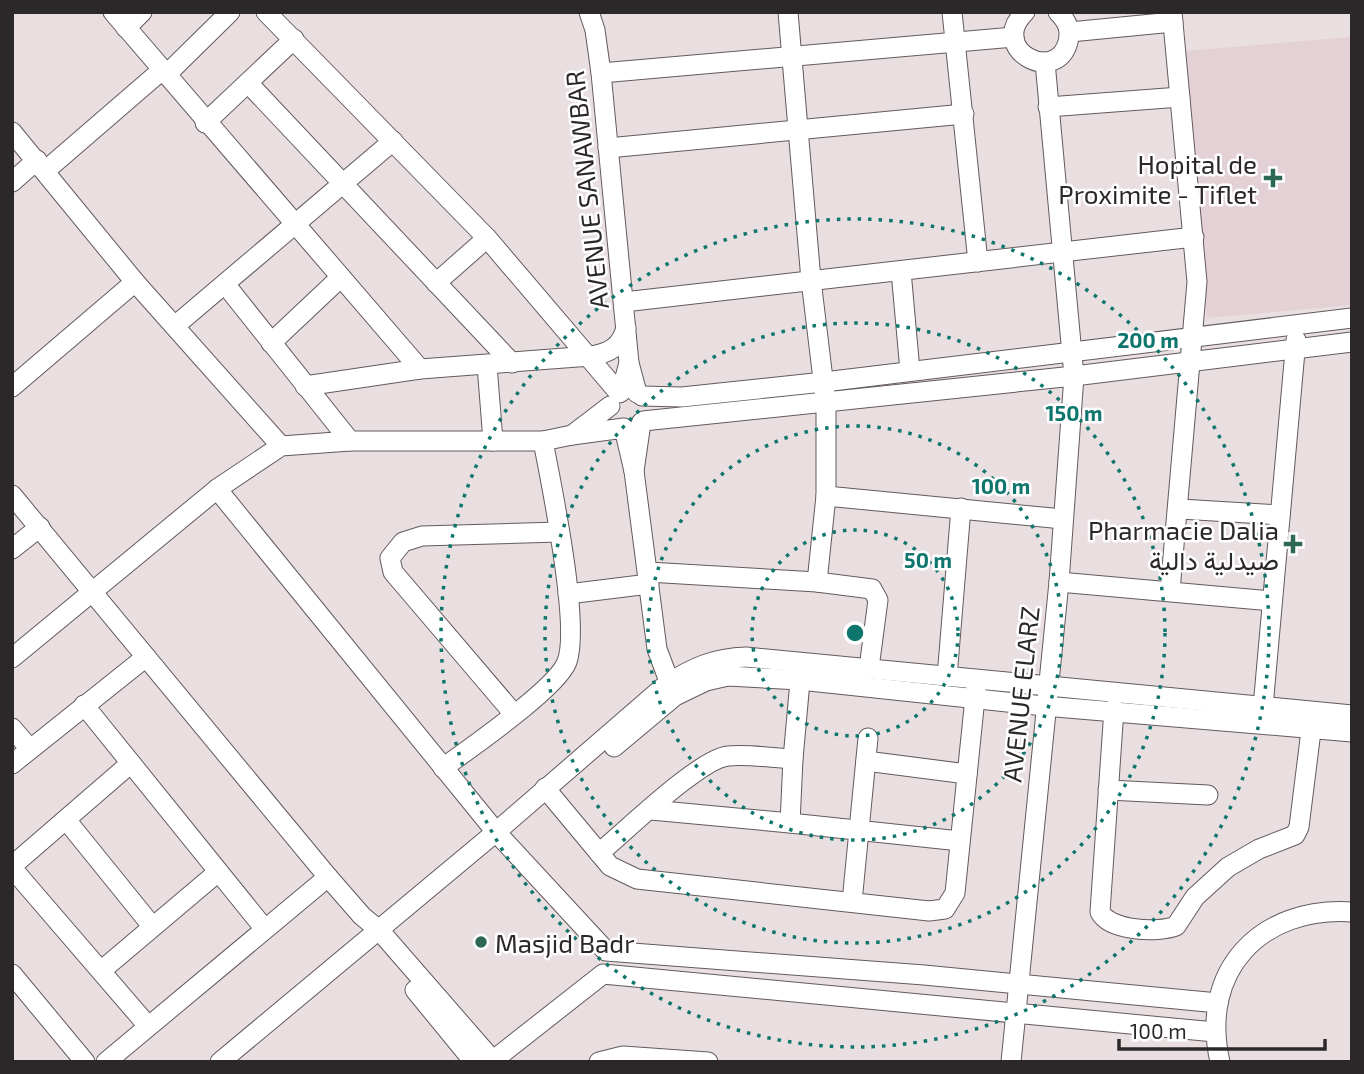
<svg xmlns="http://www.w3.org/2000/svg" width="1364" height="1074" font-family="'Exo 2',Vazirmatn,sans-serif">
<style>
.built{fill:#e4d1d5}
.lines{fill:none;stroke-linecap:round;stroke-linejoin:round}
.minor-casing{stroke:#635a5c;stroke-width:21}
.minor{stroke:#fff;stroke-width:19}
.ring{fill:none;stroke:#0f766e;stroke-width:3.5;stroke-dasharray:3.5 7}
.poi-dot{fill:#2d6853;stroke:#fff;stroke-width:2.5}
.labels{text-anchor:middle;dominant-baseline:central;stroke-width:5;stroke-linejoin:round;paint-order:stroke}
.poi-label{font-size:26px;fill:#2c2829;stroke:#fff;text-anchor:end}
.street-label{font-size:26px;fill:#2c2829;stroke:#fff}
.centre{fill:#0f766e;stroke:#fff;stroke-width:3.5}
.ring-label{font-size:21px;text-anchor:middle;font-weight:bold;fill:#0f766e;stroke:#fff;stroke-width:5;stroke-linejoin:round;paint-order:stroke}
</style>
<rect width="100%" height="100%" fill="#e9dee0"/>
<!-- built -->
<polygon class="built" points="1352,37 1352,305 1207,318 1184,51"/>
<g class="lines">
<defs>
<g id="minor">
<polyline points="113,12 420,369"/>
<polyline points="266,12 487,238 619,393"/>
<polyline points="589,12 595,30 601,73 629,363"/>
<polyline points="788,12 811,280 826,404 826,496 817,582"/>
<polyline points="952,12 978,262"/>
<path d="M1025,12c-38,37 31,74 43,30 3,-13 -1,-21 -10,-30"/>
<polyline points="126,28 142,12"/>
<polyline points="1070,32 1173,22"/>
<polyline points="601,73 1014,37"/>
<polyline points="166,75 230,12"/>
<polyline points="249,84 512,363"/>
<polyline points="1048,107 1180,97"/>
<polyline points="205,123 294,39"/>
<polyline points="12,132 135,282 281,446"/>
<polyline points="608,148 964,114"/>
<polyline points="45,171 162,70"/>
<polyline points="12,182 37,160"/>
<polyline points="901,271 910,371"/>
<polyline points="436,283 487,238"/>
<polyline points="225,284 350,441"/>
<polyline points="624,302 1194,237"/>
<polyline points="176,325 393,141"/>
<polyline points="271,343 341,277"/>
<polyline points="487,365 493,441"/>
<path d="M305,386l115,-17 171,-13c18,-3 30,-9 35,-28"/>
<polyline points="12,387 135,282"/>
<polyline points="621,392 629,363 637,393"/>
<polyline points="642,396 682,397 824,382 1352,318"/>
<polyline points="610,406 572,435 624,428 634,471 641,423"/>
<polyline points="643,421 1074,376 1352,342"/>
<polyline points="634,471 657,649 673,692"/>
<polyline points="217,489 496,832 606,951 924,975 1218,1003"/>
<polyline points="12,495 328,877 362,916 379,930 494,1062"/>
<polyline points="826,496 1063,519"/>
<polyline points="1180,509 1280,515"/>
<polyline points="12,549 40,527"/>
<polyline points="648,572 817,582 872,589 878,600 869,668"/>
<polyline points="1059,582 1272,601"/>
<polyline points="1170,591 1197,282 1172,12"/>
<polyline points="568,594 649,584"/>
<polyline points="12,658 217,489 281,446 350,441 543,441 572,435"/>
<polyline points="947,677 961,508"/>
<polyline points="84,705 264,928"/>
<polyline points="1263,707 1296,340"/>
<path d="M1114,709l-14,203c10,19 58,21 76,14l19,-29 33,-30 31,-18 36,-14 4,-8 14,-112"/>
<polyline points="514,714 393,572 390,558 403,542 422,536 559,532"/>
<polyline points="12,728 30,749"/>
<polyline points="614,747 675,696 706,681 728,676 800,680 1044,706 1352,732"/>
<polyline points="866,761 967,774"/>
<polyline points="12,764 146,657"/>
<path d="M443,768c27,-20 110,-77 123,-104 16,-34 -15,-181 -23,-223"/>
<polyline points="545,788 610,866 637,879 929,911 945,909 955,893 976,688"/>
<polyline points="1108,790 1208,795"/>
<polyline points="651,810 790,823 793,759"/>
<polyline points="67,821 152,926"/>
<polyline points="790,823 960,841"/>
<path d="M599,853c26,-21 100,-94 129,-97 21,-2 44,2 65,3l8,-89"/>
<polyline points="12,866 131,763"/>
<polyline points="12,868 148,1026"/>
<polyline points="852,902 868,738"/>
<polyline points="102,970 218,872"/>
<polyline points="12,974 85,1062"/>
<polyline points="415,990 474,1062"/>
<polyline points="106,1062 328,877"/>
<path d="M220,1062l276,-230 171,-148c27,-17 47,-26 79,-27l606,58"/>
<polyline points="491,1062 603,974 1215,1032"/>
<polyline points="599,1062 623,1056 708,1062"/>
<polyline points="1011,1062 1059,582 1074,376 1045,62"/>
<path d="M1220,1062c-21,-92 41,-156 132,-150"/>
</g>
</defs>
<!-- minor casing -->
<use href="#minor" class="minor-casing"/>
<!-- minor -->
<use href="#minor" class="minor"/>
</g>
<!-- distance rings -->
<g class="ring">
<circle cx="855" cy="633" r="103"/>
<circle cx="855" cy="633" r="207"/>
<circle cx="855" cy="633" r="310"/>
<circle cx="855" cy="633" r="414"/>
</g>
<!-- markers -->
<g class="poi-dot">
<path d="M1269.5 167.5h7v7h7v7h-7v7h-7v-7h-7v-7h7z"/>
<path d="M1289.5 533.5h7v7h7v7h-7v7h-7v-7h-7v-7h7z"/>
<circle cx="481" cy="942" r="7"/>
</g>
<g class="labels">
<!-- poi labels -->
<g class="poi-label">
<text x="1257" y="163">Hopital de<tspan x="1257" dy="30">Proximite - Tiflet</tspan></text>
<text x="1279" y="529">Pharmacie Dalia<tspan x="1279" dy="30">صيدلية دالية</tspan></text>
<text x="495" y="942" text-anchor="start">Masjid Badr</text>
</g>
<!-- street labels -->
<g class="street-label">
<text transform="translate(586 190) rotate(-96)">AVENUE SANAWBAR</text>
<text transform="translate(1020 694) rotate(-84)">AVENUE ELARZ</text>
</g>
</g>
<circle cx="855" cy="633" r="10" class="centre"/>
<g class="ring-label">
<text x="1148" y="348">200 m</text>
<text x="1074" y="421">150 m</text>
<text x="1001" y="494">100 m</text>
<text x="928" y="568">50 m</text>
</g>
<!-- border -->
<rect width="1364" height="1074" fill="none" stroke="#2c2829" stroke-width="28"/>
<!-- scale -->
<path d="M1119 1039v10h206v-10" fill="none" stroke="#2c2829" stroke-width="3.5"/>
<text x="1130" y="1039" font-size="21" fill="#2c2829" stroke="#ffffff" stroke-width="5" paint-order="stroke">100 m</text>
</svg>
